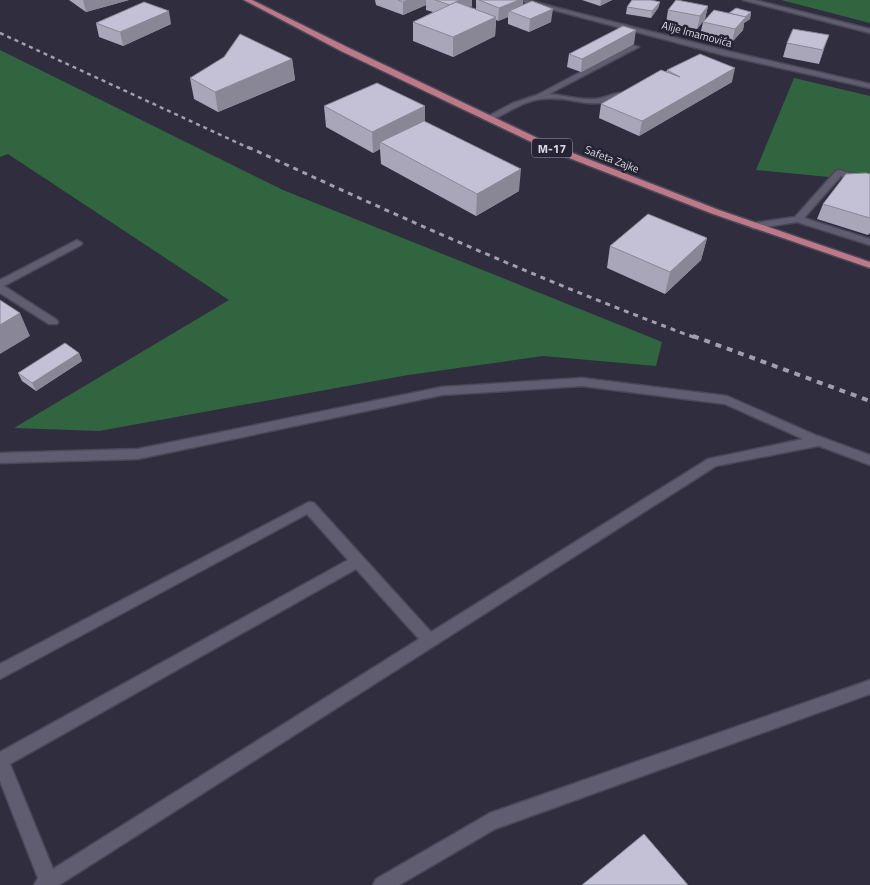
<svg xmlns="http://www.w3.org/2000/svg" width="870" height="885" font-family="'Titillium Web',sans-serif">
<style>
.green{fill:#31653f}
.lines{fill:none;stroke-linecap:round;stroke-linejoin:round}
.service-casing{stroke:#4a4857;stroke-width:3}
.minor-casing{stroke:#4a4857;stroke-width:3}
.primary-casing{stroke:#4a4857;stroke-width:3}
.service{fill:#605d71;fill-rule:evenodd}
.minor{fill:#605d71;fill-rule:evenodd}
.primary{fill:#bd7988;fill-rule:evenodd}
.rail-far2{stroke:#a29fad;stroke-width:2.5;stroke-dasharray:4 4;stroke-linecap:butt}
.rail-far1{stroke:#a29fad;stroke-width:3;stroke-dasharray:5 5;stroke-linecap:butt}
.rail{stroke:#a29fad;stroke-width:4;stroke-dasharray:6 6;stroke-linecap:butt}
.wall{fill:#a9a6b9}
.shaded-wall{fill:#898796}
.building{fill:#c4c1d7;stroke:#898796}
.labels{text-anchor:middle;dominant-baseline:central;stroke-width:5;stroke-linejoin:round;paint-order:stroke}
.far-street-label{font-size:11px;fill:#dad8e4;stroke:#262334}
.shield{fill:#262334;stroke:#a4a2af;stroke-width:1}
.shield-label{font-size:12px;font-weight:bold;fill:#dad8e4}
</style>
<rect width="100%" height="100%" fill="#302d3f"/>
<!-- green -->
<g class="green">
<polygon points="781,0 870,0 870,23"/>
<polygon points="0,50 283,190 662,342 656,366 543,356 408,375 99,431 14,428 229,300 8,154 0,157"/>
<polygon points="794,78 870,96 870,181 756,170"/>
</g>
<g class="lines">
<defs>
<g id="service">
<path d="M632,45l7,2 -90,47c15,1 30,6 45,5 10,0 19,-7 28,-6v4c-34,15 -49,-2 -80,2 -17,1 -35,14 -50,21l-7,-2 28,-15 24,-8z"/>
<polygon points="839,170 870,179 870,185 841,176 804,218 870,239 870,245 797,222 754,229 749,226 754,223 795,217 836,171"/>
<polygon points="77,240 82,243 81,245 4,286 57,320 58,322 57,324 49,324 0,293 0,280"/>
<path d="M582,378l145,18 95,42 2,3 -6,5 -102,20 -657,419h-25l4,-7 -38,-97v-29l348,-192 -41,-46 -307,165v-15l309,-162 5,1 117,129 277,-173 95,-20 -78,-35 -143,-18 -140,9 -304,64 -138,4v-10l138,-4 304,-62zM356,569l63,70 -366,230 -43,-105z"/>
<polygon points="870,680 870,694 495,829 399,885 373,885 376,879 490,813"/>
</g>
<g id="minor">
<polygon points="516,0 527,0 727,51 870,84 870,88 723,55"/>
<polygon points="743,0 755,0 870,29 870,33"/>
<polygon points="818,436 870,455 870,465 814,444 812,441"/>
</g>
<polygon id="primary" points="244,0 252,0 347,47 552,145 719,210 870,262 870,268 713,214 546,149 341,51"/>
</defs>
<!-- service casing -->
<use href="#service" class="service-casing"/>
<!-- minor casing -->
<use href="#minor" class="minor-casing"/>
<!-- primary casing -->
<use href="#primary" class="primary-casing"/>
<!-- service -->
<use href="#service" class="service"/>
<!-- minor -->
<use href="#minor" class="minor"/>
<!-- primary -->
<use href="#primary" class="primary"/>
<!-- rail-far2 -->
<polyline class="rail-far2" points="0,33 251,149"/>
<!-- rail-far1 -->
<path class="rail-far1" d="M248,147c147,68 296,135 448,191"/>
<!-- rail -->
<polyline class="rail" points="693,336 870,401"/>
</g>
<!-- wall -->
<g class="wall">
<polygon points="69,0 129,0 86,12"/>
<polygon points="375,0 472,0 472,6 470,7 476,9 476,0 523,0 523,5 551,22 529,32 508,24 508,17 498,21 496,20 495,36 453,57 413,41 413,22 433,12 426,10 426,5 403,15 376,5"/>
<polygon points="582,0 612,0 600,6"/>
<polygon points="660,2 658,8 651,18 626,14 627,7"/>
<polygon points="708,6 705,19 697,29 666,23 668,10"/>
<polygon points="751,12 750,19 744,23 743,30 732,42 700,35 703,22 729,13"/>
<polygon points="96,23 171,24 123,46 99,37"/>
<polygon points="787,43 824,49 819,64 783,57"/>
<polygon points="634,44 581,72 567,67 569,54"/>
<polygon points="292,59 295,80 218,112 194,99 190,78"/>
<polygon points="667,70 732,82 639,136 599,118 601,104 666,72"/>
<polygon points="324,106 425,106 425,122 519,191 476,216 381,164 380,149 373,153 326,127"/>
<polygon points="870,174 870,233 868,235 817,219 823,204"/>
<polygon points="707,238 701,260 665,294 607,268 610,246"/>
<polygon points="79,353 82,361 36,391 22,381 18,373"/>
</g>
<!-- shaded-wall -->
<g class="shaded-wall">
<polygon points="83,0 129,0 86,12"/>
<polygon points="407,0 426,0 426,5 403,15 403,2"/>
<polygon points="459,0 472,0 472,6 450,18 450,5"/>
<polygon points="519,0 523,0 522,11 509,11 508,17 498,21 499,8"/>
<polygon points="601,0 612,0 600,6"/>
<polygon points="660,2 658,8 651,18 652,11"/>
<polygon points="708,6 705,19 697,29 700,16"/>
<polygon points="553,9 551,22 529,32 530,19"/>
<polygon points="169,11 171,24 123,46 120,32"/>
<polygon points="751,12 750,19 744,23 743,30 732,42 735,29 743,19"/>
<polygon points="496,17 495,36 453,57 453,37"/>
<polygon points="636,30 634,44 581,72 582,59"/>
<polygon points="829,35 824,49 819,64 823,50"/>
<polygon points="292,59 295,80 218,112 215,92"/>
<polygon points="735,68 732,82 639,136 642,121"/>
<polygon points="425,106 425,127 380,142 380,149 373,153 372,132"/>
<polygon points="521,169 519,191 476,216 477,194"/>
<polygon points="707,238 701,260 665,294 670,272"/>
<polygon points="20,313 30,336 0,354 0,325"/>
<polygon points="79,353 82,361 36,391 32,383"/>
</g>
<!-- building -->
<g class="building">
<polygon points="398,0 407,0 403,2"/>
<polygon points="435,0 459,0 450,5"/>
<polygon points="479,0 519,0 499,8"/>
<polygon points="632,0 651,0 660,2 652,11 627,7"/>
<polygon points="676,0 677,0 708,6 700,16 668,10"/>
<polygon points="532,1 553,9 530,19 509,11"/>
<polygon points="144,2 169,11 120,32 96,23"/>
<polygon points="456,2 496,17 453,37 413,22"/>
<polygon points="736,8 751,12 745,17 729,13"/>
<polygon points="714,10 746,17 735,29 703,22"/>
<polygon points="623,26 636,30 582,59 569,54"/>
<polygon points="793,29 829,35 823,50 787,43"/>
<polygon points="240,34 292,59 215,92 190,78 224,57"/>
<polygon points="700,54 735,68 642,121 601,104 661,70 680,77 667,70"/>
<polygon points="377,83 425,106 372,132 324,106"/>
<polygon points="424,121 521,169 477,194 380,142"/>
<polygon points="866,173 870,174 870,218 823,204 846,174"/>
<polygon points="648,214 707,238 670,272 610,246"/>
<polygon points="0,300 20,313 0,325"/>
<polygon points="65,343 79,353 32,383 18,373"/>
<polygon points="644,834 688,885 582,885"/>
</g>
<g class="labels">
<!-- far-street labels -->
<g class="far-street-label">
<text transform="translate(697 34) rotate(15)">Alije Imamovića</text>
<text transform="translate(612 159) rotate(21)">Safeta Zajke</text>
</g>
<!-- shield labels -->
<rect class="shield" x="532" y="138.5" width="40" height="19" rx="4"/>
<g class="shield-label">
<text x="552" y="148">M-17</text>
</g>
</g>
</svg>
